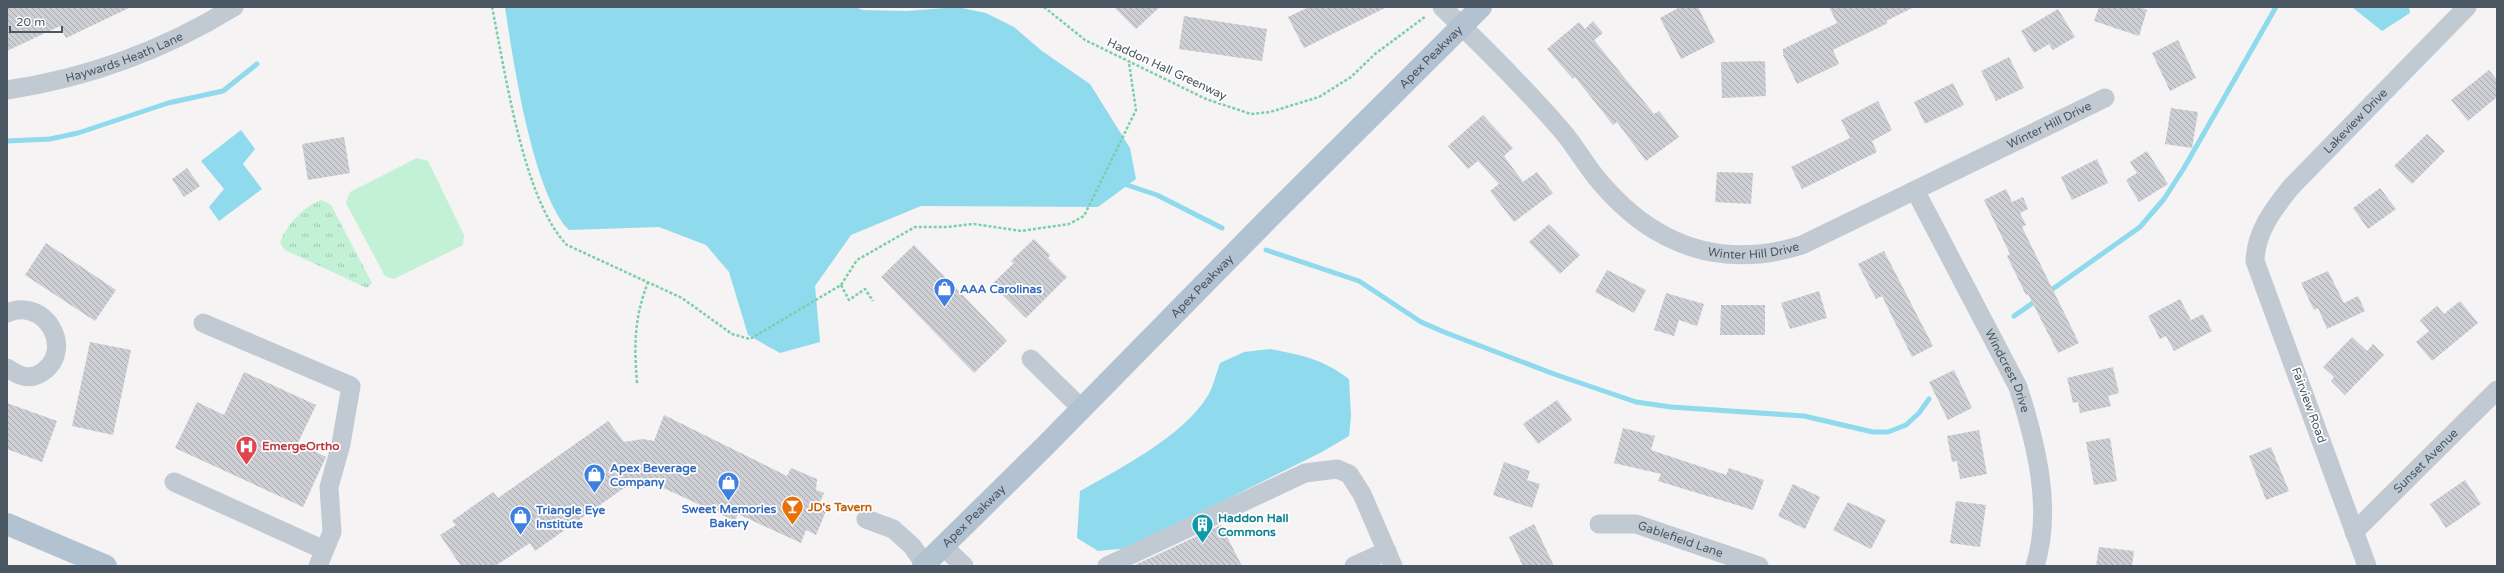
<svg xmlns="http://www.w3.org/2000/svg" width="2504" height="573" font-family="'Varela Round',sans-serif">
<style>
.park{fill:url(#park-tufts)}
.pitch{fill:#c3f1d5}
.water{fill:#90daee}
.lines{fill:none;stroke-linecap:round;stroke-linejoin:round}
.stream{stroke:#90daee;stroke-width:5}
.building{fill:url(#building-back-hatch)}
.path{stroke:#7ad0a6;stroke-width:2.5;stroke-dasharray:3 2;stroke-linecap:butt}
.minor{stroke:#c1cad2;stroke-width:19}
.major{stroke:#b3c2d1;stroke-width:22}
.labels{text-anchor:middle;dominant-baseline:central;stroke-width:3.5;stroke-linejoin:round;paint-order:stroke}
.street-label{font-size:12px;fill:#4a5661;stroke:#fff}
.shop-label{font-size:12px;font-weight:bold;fill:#366cbe;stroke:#fff;text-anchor:start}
.health-label{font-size:12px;font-weight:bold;fill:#be3a42;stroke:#fff;text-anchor:start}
.food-label{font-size:12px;font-weight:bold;fill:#c56008;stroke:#fff;text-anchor:start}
.culture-label{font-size:12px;font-weight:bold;fill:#0d838f;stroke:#fff;text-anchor:start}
</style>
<defs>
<pattern id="park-tufts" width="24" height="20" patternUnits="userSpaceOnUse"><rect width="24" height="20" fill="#c3f1d5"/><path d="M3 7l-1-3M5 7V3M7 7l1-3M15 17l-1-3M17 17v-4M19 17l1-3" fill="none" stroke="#a0c6b0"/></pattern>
<pattern id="building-back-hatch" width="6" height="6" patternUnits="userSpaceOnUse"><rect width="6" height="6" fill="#cdcfd5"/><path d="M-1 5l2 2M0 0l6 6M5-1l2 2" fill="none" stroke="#a8abb0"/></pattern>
</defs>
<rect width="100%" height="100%" fill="#f5f3f3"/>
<!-- park -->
<path class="park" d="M322,200l9,5 41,78 -5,5 -82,-38 -5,-7c5,-17 26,-39 42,-43z"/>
<!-- pitch -->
<polygon class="pitch" points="417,158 428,161 464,235 463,245 394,279 385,276 346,203 350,192"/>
<!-- water -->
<g class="water">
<path d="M505,7h350l8,3 44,1 50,-4 29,6 28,14 28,24 48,33 40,64 6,31 -38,28 -177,-1 -70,29 -36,51 5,56 -40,11 -32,-18 -19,-63 -23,-27 -47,-18 -90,3c-36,-36 -56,-170 -64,-223z"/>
<polygon points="2352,7 2409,7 2410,13 2382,31"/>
<polygon points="241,130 255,149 243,164 262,189 219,221 209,207 224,189 201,161"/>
<path d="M1270,349c31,6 53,10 79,30l2,37 -2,20 -27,16 -193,96 -31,3 -21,-13 3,-47c38,-21 104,-56 127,-94 6,-9 9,-23 13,-34l24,-11z"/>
</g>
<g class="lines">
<!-- stream -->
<g class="stream">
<polyline points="7,141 50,139 78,133 168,103 223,91 257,64"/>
<polyline points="1121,183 1157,195 1222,228"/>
<polyline points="1266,250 1359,281 1421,322 1444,332 1554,374 1636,402 1671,407 1804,416 1873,432 1888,432 1906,425 1919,413 1929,399"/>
<polyline points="2047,293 2140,227 2164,199 2184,168 2276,7"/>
<polyline points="2014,316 2037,300"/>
</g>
</g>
<!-- building -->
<g class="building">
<polygon points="7,7 131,7 66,38 60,26 7,51"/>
<polygon points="1114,7 1160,7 1136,29"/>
<polygon points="1309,7 1387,7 1304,48 1288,17"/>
<polygon points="1680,7 1698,7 1715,42 1681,59 1660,18"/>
<polygon points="1829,7 1914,7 1886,21 1888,23 1833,50 1839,64 1797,84 1783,55 1783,49 1837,23"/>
<polygon points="2099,7 2139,7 2147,10 2139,36 2094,21"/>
<polygon points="2058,9 2075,37 2053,50 2049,44 2034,53 2021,31"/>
<polygon points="1184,16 1267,29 1262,61 1179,49"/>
<polygon points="1593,21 1603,33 1594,40 1654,114 1659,111 1679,137 1646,161 1617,122 1613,125 1575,77 1573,79 1547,49 1579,22 1585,29"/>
<polygon points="2178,40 2196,78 2170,91 2152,53"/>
<polygon points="2009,57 2024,88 1996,101 1981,71"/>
<polygon points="1765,61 1766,96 1722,98 1721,62"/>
<polygon points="2489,70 2497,80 2497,97 2468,121 2451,100"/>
<polygon points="1953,83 1964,105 1925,124 1914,102"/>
<polygon points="1878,101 1892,130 1872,141 1877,152 1802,189 1791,167 1850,138 1841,120"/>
<polygon points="2171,108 2198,112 2192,148 2165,144"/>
<polygon points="1483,115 1513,148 1504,156 1523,182 1537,172 1553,193 1514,222 1490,191 1499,184 1478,161 1468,169 1448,146"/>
<polygon points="2427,134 2445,151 2412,184 2394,166"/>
<polygon points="344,137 350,173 308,180 302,144"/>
<polygon points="2147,151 2168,184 2139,202 2126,180 2137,173 2130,162"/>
<polygon points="2097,159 2108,183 2072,200 2061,177"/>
<polygon points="187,168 200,186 184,197 172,179"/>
<polygon points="1717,172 1753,173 1751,204 1715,202"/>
<polygon points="2380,188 2396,209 2368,229 2353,208"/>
<polygon points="2006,189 2012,202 2023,197 2028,209 2020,213 2026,225 2022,227 2079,343 2058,353 2028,294 2026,295 2007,256 2010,254 1984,200"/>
<polygon points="1549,224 1580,255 1560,274 1529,242"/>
<polygon points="1034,239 1050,255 1048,258 1067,277 1026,318 992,284 1014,263 1011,261"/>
<polygon points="46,243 116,290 95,321 25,275"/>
<polygon points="914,245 1007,341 974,373 881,277"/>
<polygon points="1884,251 1933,346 1912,357 1882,296 1876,299 1858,264"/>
<polygon points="1607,270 1646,290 1634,313 1595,292"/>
<polygon points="2328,271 2344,303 2358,296 2365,311 2327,329 2318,308 2314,310 2301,283"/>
<polygon points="1819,291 1827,318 1790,329 1781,303"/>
<polygon points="1666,293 1704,304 1697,326 1679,320 1674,336 1654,330"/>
<polygon points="2180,299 2191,320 2203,314 2212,331 2174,351 2166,336 2160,339 2148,316"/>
<polygon points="2460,301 2478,323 2432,361 2416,342 2429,331 2420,320 2437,306 2444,314"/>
<polygon points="1721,305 1765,305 1765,335 1720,335"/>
<polygon points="2352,337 2367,351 2373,344 2384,355 2345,395 2331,381 2334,377 2323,367"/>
<polygon points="90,342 131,350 113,435 72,426"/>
<polygon points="2113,367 2119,393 2108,396 2111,406 2080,413 2078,402 2073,403 2067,378"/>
<polygon points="1954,370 1972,408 1948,420 1929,382"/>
<polygon points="244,372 316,405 298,443 326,457 303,507 175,448 197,402 224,415"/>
<polygon points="1557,400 1572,420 1538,444 1523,424"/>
<polygon points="7,403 57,421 42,462 7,449"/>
<polygon points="664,415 787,476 791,468 817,479 816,490 824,493 818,507 826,511 816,535 806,530 801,543 738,514 735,521 657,485 648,488 624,488 535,551 530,543 495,566 461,566 440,535 456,525 452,521 493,492 498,498 608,421 624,442 643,439 654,441"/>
<polygon points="1623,428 1655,436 1651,450 1726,475 1729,468 1764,480 1753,510 1658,481 1661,474 1614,463"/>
<polygon points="1979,430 1987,474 1960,479 1957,461 1952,462 1947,436"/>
<polygon points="2110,438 2117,481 2094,485 2086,442"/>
<polygon points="2271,447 2289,491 2266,500 2249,456"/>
<polygon points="1504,462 1530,471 1527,480 1540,484 1532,508 1493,495"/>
<polygon points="2465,480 2481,504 2446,528 2430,504"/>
<polygon points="1793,484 1820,497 1805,529 1778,516"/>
<polygon points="1956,501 1986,505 1980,547 1950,543"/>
<polygon points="1848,502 1886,520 1871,549 1833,530"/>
<polygon points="1534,524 1554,566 1523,566 1509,537"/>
<polygon points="1221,525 1242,566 1133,566 1206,532"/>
<polygon points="2099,547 2134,551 2132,566 2096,566"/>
</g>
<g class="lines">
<!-- path -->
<g class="path">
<path d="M492,7c13,63 31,193 75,238l115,53 50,36 18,5 91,-54 16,-25 58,-33h31l28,-3 47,7 48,-7 15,-8 52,-106 -7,-47"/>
<polyline points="1044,7 1085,40 1206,99 1251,114 1270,112 1319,97 1351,77 1375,54 1426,16"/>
<polyline points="841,285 849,300 865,289 873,301"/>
<path d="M637,383c-3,-39 -3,-64 11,-101"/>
</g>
<!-- minor -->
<g class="minor">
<path id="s1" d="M1442,7c42,40 84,82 122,126 13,16 23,34 36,49 54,64 122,88 202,63l303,-147"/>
<path id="s2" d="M7,90c81,-12 157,-40 227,-83"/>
<path id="s3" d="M1916,192l102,195c18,56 35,122 17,179"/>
<path d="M7,313c39,-17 69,38 34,60 -13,8 -23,2 -34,-5"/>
<polyline points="203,323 351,386 341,444 329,487 332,532 318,566"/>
<polyline points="1031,359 1082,409"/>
<polyline points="174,482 324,550"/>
<polyline points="866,519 893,529 912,546 926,566"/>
<path id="s4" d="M1599,524h37l123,42"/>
<path id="s5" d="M2354,532l143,-142"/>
<polyline points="943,546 964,566"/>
<polyline points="1107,566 1305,473 1337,469 1349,474 1362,494 1393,566"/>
<polyline points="1354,566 1387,551"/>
<path id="s6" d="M2367,566l-112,-305c1,-30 18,-51 36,-74l176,-180"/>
</g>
<!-- major -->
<g class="major">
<polyline points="7,524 106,566"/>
<path id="s7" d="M923,566l121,-119 225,-229 212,-211"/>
</g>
</g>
<!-- icons -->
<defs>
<symbol id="shop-pin" viewBox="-11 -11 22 30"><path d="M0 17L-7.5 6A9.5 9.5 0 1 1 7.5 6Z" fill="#3f7fe0" stroke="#fff"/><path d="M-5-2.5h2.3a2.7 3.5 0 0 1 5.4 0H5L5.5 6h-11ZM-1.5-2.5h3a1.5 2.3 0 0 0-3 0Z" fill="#fff"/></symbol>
<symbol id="hospital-pin" viewBox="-11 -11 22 30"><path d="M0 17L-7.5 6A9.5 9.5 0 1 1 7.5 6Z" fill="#e0444e" stroke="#fff"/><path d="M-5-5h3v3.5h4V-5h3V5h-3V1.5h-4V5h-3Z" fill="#fff"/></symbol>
<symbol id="bar-pin" viewBox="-11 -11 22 30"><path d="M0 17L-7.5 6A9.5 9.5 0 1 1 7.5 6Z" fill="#e8710a" stroke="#fff"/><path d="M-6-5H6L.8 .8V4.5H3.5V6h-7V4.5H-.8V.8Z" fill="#fff"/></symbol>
<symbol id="building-pin" viewBox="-11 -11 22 30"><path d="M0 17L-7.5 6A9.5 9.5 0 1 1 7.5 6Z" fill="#0f9aa8" stroke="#fff"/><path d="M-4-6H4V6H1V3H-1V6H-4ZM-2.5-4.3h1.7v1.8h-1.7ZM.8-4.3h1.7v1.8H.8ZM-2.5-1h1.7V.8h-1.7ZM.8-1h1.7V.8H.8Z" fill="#fff"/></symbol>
</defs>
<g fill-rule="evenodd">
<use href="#shop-pin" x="932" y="276" width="25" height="34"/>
<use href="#hospital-pin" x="234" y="434" width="25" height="34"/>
<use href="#shop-pin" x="582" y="462" width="25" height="34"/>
<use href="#shop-pin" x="716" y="470" width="25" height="34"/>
<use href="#bar-pin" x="780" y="494" width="25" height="34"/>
<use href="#shop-pin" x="508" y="504" width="25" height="34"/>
<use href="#building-pin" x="1190" y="512" width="25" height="34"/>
</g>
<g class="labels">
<!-- street labels -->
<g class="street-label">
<text stroke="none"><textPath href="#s2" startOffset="122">Haywards Heath Lane</textPath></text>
<text stroke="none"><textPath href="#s7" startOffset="719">Apex Peakway</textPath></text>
<text transform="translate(1167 69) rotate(25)">Haddon Hall Greenway</text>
<text stroke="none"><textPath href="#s6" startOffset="501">Lakeview Drive</textPath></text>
<text stroke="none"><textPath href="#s1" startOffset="737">Winter Hill Drive</textPath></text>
<text stroke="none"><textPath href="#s1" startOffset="413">Winter Hill Drive</textPath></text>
<text stroke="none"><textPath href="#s7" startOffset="395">Apex Peakway</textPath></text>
<text stroke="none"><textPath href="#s3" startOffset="201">Windcrest Drive</textPath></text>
<text transform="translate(2309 405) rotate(70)">Fairview Road</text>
<text stroke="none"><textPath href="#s5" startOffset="101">Sunset Avenue</textPath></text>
<text stroke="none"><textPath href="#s7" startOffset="71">Apex Peakway</textPath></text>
<text stroke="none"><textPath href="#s4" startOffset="84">Gablefield Lane</textPath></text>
</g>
<!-- shop labels -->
<g class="shop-label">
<text x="960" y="289">AAA Carolinas</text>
<text x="610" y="468">Apex Beverage<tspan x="610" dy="14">Company</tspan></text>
<text x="729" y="509" text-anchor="middle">Sweet Memories<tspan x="729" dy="14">Bakery</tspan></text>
<text x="536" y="510">Triangle Eye<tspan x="536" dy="14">Institute</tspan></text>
</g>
<!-- health labels -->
<g class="health-label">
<text x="262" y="446">EmergeOrtho</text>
</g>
<!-- food labels -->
<g class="food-label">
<text x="808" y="507">JD's Tavern</text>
</g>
<!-- culture labels -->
<g class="culture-label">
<text x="1218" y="518">Haddon Hall<tspan x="1218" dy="14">Commons</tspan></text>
</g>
</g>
<!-- border -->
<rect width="2504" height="573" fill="none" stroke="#4a5661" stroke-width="16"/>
<!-- scale -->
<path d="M10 26v6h52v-6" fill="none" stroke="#4a5661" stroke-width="2"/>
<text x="16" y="26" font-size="12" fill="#4a5661" stroke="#ffffff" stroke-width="3" paint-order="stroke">20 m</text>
</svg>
